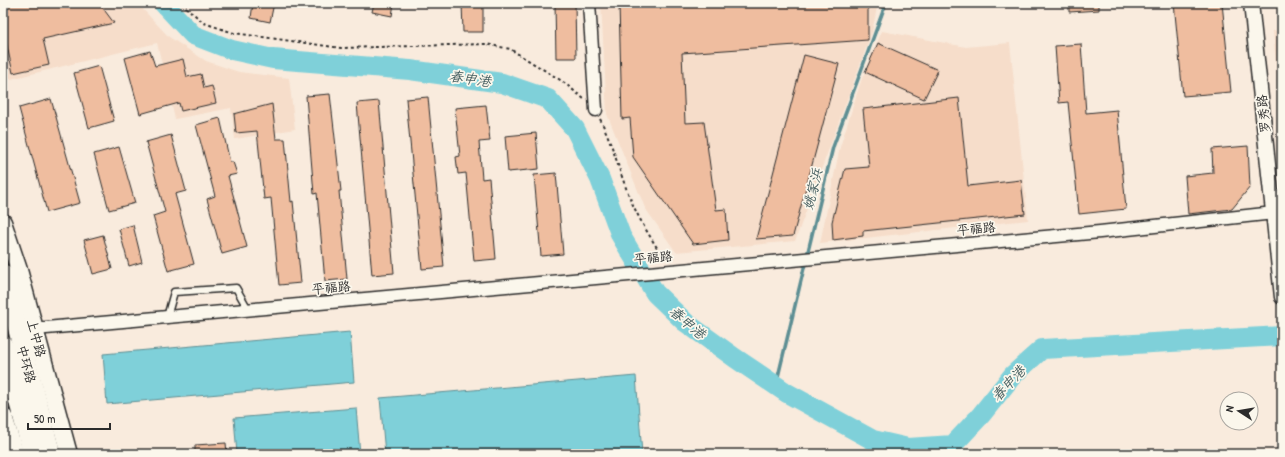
<svg xmlns="http://www.w3.org/2000/svg" width="1285" height="457" font-family="'Patrick Hand','LXGW WenKai TC',sans-serif">
<style>
.built{fill:#f6ddca}
.water{fill:#7fd0d9;stroke:#5d8e93}
.lines{fill:none;stroke-linecap:round;stroke-linejoin:round}
.stream{stroke:#5d8e93;stroke-width:3.5}
.river{stroke:#7fd0d9;stroke-width:20}
.building{fill:#efbd9f;stroke:#2b2b2b}
.service-casing{stroke:#2b2b2b;stroke-width:9}
.minor-casing{stroke:#2b2b2b;stroke-width:15}
.tertiary-casing{stroke:#2b2b2b;stroke-width:17}
.secondary-casing{stroke:#2b2b2b;stroke-width:19}
.trunk-casing{stroke:#2b2b2b;stroke-width:22}
.path{stroke:#2b2b2b;stroke-width:2;stroke-dasharray:3 3;stroke-linecap:butt}
.service{stroke:#fbf7ec;stroke-width:6}
.minor{stroke:#fbf7ec;stroke-width:12}
.tertiary{stroke:#fbf7ec;stroke-width:14}
.secondary{stroke:#fbf7ec;stroke-width:16}
.trunk{stroke:#fbf7ec;stroke-width:19}
.labels{text-anchor:middle;dominant-baseline:central;stroke-width:3.5;stroke-linejoin:round;paint-order:stroke}
.street-label{font-size:13px;fill:#2b2b2b;stroke:#fbf7ec}
.water-label{font-size:14px;font-style:italic;fill:#445d5f;stroke:#fbf7ec}
</style>
<rect width="100%" height="100%" fill="#f9ebdd"/>
<filter id="ink" filterUnits="userSpaceOnUse"><feTurbulence type="fractalNoise" baseFrequency=".025" numOctaves="2"/><feDisplacementMap in="SourceGraphic" scale="8" xChannelSelector="R" yChannelSelector="G"/><feConvolveMatrix kernelMatrix="1 2 1 2 8 2 1 2 1" color-interpolation-filters="sRGB"/></filter>
<g filter="url(#ink)">
<!-- built -->
<g class="built">
<polygon points="3,3 137,3 169,37 206,61 239,72 289,78 295,129 235,139 231,108 175,119 157,43 3,81"/>
<polygon points="601,3 878,3 872,32 795,241 676,252 645,208 607,114"/>
<polygon points="882,31 966,47 1010,43 1028,220 820,243 840,147 861,81"/>
<polygon points="1273,31 1282,31 1282,128"/>
</g>
<!-- water -->
<g class="water">
<polygon points="350,332 354,382 107,404 103,354"/>
<polygon points="636,376 642,454 385,454 380,398"/>
<polygon points="356,408 360,454 237,454 234,418"/>
</g>
<g class="lines">
<!-- stream -->
<polyline class="stream" points="776,385 833,147 886,3"/>
<!-- river -->
<polyline class="river" points="163,3 193,35 232,50 273,59 410,70 502,83 548,99 575,129 600,179 621,236 655,293 685,322 735,358 787,393 873,440 908,448 953,445 981,415 1013,375 1042,349 1282,336"/>
</g>
<!-- building -->
<g class="building">
<polygon points="3,3 99,3 114,23 43,39 49,65 13,73 3,28"/>
<polygon points="253,3 274,3 270,22 251,18"/>
<polygon points="374,3 394,3 392,16 372,12"/>
<polygon points="462,3 483,3 483,32 463,32"/>
<polygon points="555,3 575,3 576,58 556,58"/>
<polygon points="652,3 868,3 868,40 682,53 685,123 704,122 716,210 726,209 728,240 693,244 633,157 630,118 622,119 619,4"/>
<polygon points="1069,3 1099,3 1099,10 1069,12"/>
<polygon points="1174,3 1222,3 1231,92 1183,96"/>
<polygon points="878,43 938,70 924,99 865,72"/>
<polygon points="1081,44 1086,113 1117,110 1126,209 1079,214 1068,102 1059,103 1055,46"/>
<polygon points="150,51 155,66 183,59 187,77 201,74 204,88 212,86 216,103 181,111 179,103 140,114 125,58"/>
<polygon points="804,55 839,64 793,236 756,239"/>
<polygon points="99,66 114,121 89,128 74,73"/>
<polygon points="330,94 341,191 339,191 347,279 325,281 317,193 314,194 306,96"/>
<polygon points="428,97 444,267 422,269 406,99"/>
<polygon points="959,98 968,186 1021,180 1025,214 863,231 863,236 833,240 832,222 845,169 869,167 863,109"/>
<polygon points="51,99 80,203 47,212 19,108"/>
<polygon points="379,101 394,273 372,275 357,103"/>
<polygon points="272,104 276,139 285,139 291,202 293,201 301,283 279,285 271,198 264,199 257,131 236,133 234,114"/>
<polygon points="486,105 490,141 479,142 482,179 489,178 496,259 474,261 466,173 458,174 456,157 460,156 455,108"/>
<polygon points="220,118 230,162 233,162 237,174 228,176 247,247 222,254 207,199 215,196 196,125"/>
<polygon points="536,133 539,169 508,172 505,136"/>
<polygon points="171,135 186,191 175,194 194,264 168,271 153,216 165,212 146,142"/>
<polygon points="1248,146 1250,187 1232,209 1188,214 1185,176 1213,173 1212,149"/>
<polygon points="119,147 135,203 109,210 94,154"/>
<polygon points="556,173 563,254 541,256 534,175"/>
<polygon points="133,225 142,262 129,266 119,229"/>
<polygon points="103,235 112,269 93,274 84,240"/>
<polygon points="226,443 227,454 195,454 195,445"/>
</g>
<g class="lines">
<defs>
<polyline id="service" points="167,317 174,292 236,288 248,309"/>
<g id="minor">
<polyline points="589,3 596,110"/>
<polyline points="35,329 1100,232 1274,213"/>
</g>
<polyline id="tertiary" points="1251,3 1282,297"/>
<polyline id="secondary" points="3,222 19,270 69,454"/>
<g id="trunk">
<polyline points="3,274 51,454"/>
<polyline points="3,345 33,454"/>
<polyline points="3,418 14,454"/>
</g>
</defs>
<!-- service casing -->
<use href="#service" class="service-casing"/>
<!-- minor casing -->
<use href="#minor" class="minor-casing"/>
<!-- tertiary casing -->
<use href="#tertiary" class="tertiary-casing"/>
<!-- secondary casing -->
<use href="#secondary" class="secondary-casing"/>
<!-- trunk casing -->
<use href="#trunk" class="trunk-casing"/>
<!-- path -->
<g class="path">
<polyline points="181,3 204,23 234,33 341,48 486,44 510,49 562,81 584,99"/>
<path d="M600,119c13,25 19,53 30,79 9,22 22,42 35,62"/>
</g>
<!-- service -->
<use href="#service" class="service"/>
<!-- minor -->
<use href="#minor" class="minor"/>
<!-- tertiary -->
<use href="#tertiary" class="tertiary"/>
<!-- secondary -->
<use href="#secondary" class="secondary"/>
<!-- trunk -->
<use href="#trunk" class="trunk"/>
</g>
</g>
<g class="labels">
<!-- street labels -->
<g class="street-label">
<text transform="translate(1263 114) rotate(-96)">罗秀路</text>
<text transform="translate(976 228) rotate(-5)">平福路</text>
<text transform="translate(653 257) rotate(-5)">平福路</text>
<text transform="translate(331 287) rotate(-5)">平福路</text>
<text transform="translate(37 338) rotate(75)">上中路</text>
<text transform="translate(27 364) rotate(75)">中环路</text>
</g>
<!-- water labels -->
<g class="water-label">
<text transform="translate(470 78) rotate(8)">春申港</text>
<text transform="translate(812 189) rotate(-76)">姚家浜</text>
<text transform="translate(688 322) rotate(40)">春申港</text>
<text transform="translate(1008 383) rotate(-47)">春申港</text>
</g>
</g>
<!-- margin -->
<rect width="1285" height="457" fill="none" stroke="#fbf7ec" stroke-width="16"/>
<rect x="8" y="8" width="1269" height="441" fill="none" stroke="#2b2b2b" stroke-width="1.5" filter="url(#ink)"/>
<!-- north arrow -->
<g transform="translate(1239 411) rotate(282)"><circle r="19" fill="#fbf7ec" stroke="#a8a59f"/>
<path d="M0-3L7 15L0 10L-7 15Z" fill="#2b2b2b"/>
<text y="-6" font-size="11" font-weight="bold" text-anchor="middle" fill="#2b2b2b">N</text>
</g>
<!-- scale -->
<path d="M28 423v6h82v-6" fill="none" stroke="#2b2b2b" stroke-width="2"/>
<text x="34" y="423" font-size="12" fill="#2b2b2b" stroke="#fbf7ec" stroke-width="3" paint-order="stroke">50 m</text>
</svg>
